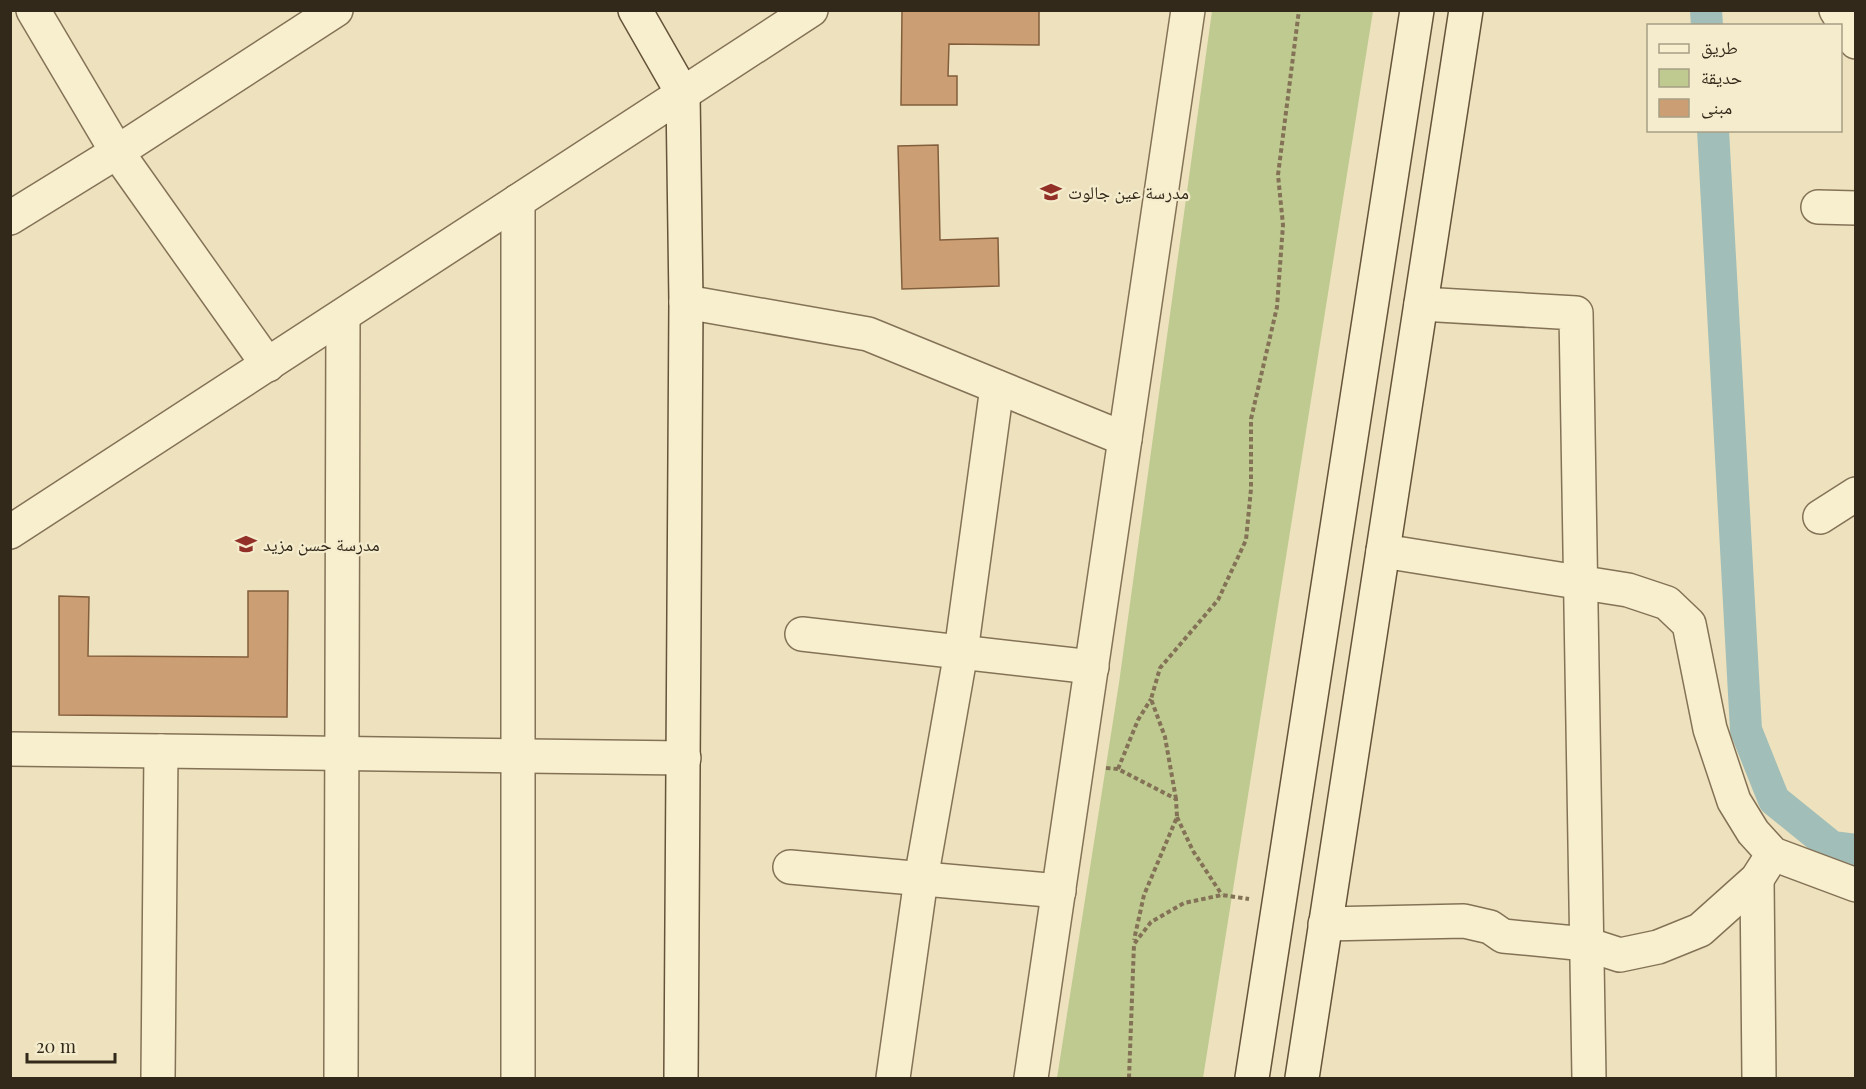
<svg xmlns="http://www.w3.org/2000/svg" width="1866" height="1089" font-family="'Playfair Display','Noto Naskh Arabic',serif">
<style>
.green{fill:#bfca91}
.lines{fill:none;stroke-linecap:round;stroke-linejoin:round}
.canal{stroke:#a1beb8;stroke-width:32}
.building{fill:#cb9f73;stroke:#835e3d;stroke-width:1.5}
.minor-casing{stroke:#847257;stroke-width:36}
.tertiary-casing{stroke:#847257;stroke-width:36}
.secondary-casing{stroke:#65533a;stroke-width:36}
.path{stroke:#847257;stroke-width:4;stroke-dasharray:4.5 3;stroke-linecap:butt}
.minor{stroke:#f8efcf;stroke-width:33}
.tertiary{stroke:#f8efcf;stroke-width:33}
.secondary{stroke:#f8efcf;stroke-width:33}
.labels{text-anchor:middle;dominant-baseline:central;stroke-width:4.5;stroke-linejoin:round;paint-order:stroke}
.poi-label{font-size:18px;fill:#33291b;stroke:#f4eccc;text-anchor:start}
</style>
<rect width="100%" height="100%" fill="#ede2bd"/>
<!-- green -->
<polygon class="green" points="1212,11 1373,11 1203,1078 1057,1078 1119,683"/>
<g class="lines">
<!-- canal -->
<g class="canal">
<polyline points="1706,10 1707,26"/>
<polyline points="1713,130 1746,730 1774,800 1832,847 1856,850"/>
</g>
</g>
<!-- building -->
<g class="building">
<polygon points="902,10 1039,10 1039,45 949,44 948,76 957,76 957,105 901,105"/>
<polygon points="938,145 940,240 998,238 999,286 902,289 898,146"/>
<polygon points="248,591 288,591 287,717 59,715 59,596 89,597 88,656 248,657"/>
</g>
<g class="lines">
<defs>
<g id="minor">
<polyline points="33,10 117,152 268,365"/>
<polyline points="1836,10 1856,42"/>
<polyline points="1818,207 1856,208"/>
<polyline points="686,302 868,334 1125,439"/>
<polyline points="1421,304 1576,313 1589,1078"/>
<polyline points="1820,517 1856,494"/>
<polyline points="1383,551 1628,590 1667,603 1689,624 1710,729 1734,801 1753,832 1773,854 1856,885"/>
<polyline points="802,634 1092,667"/>
<polyline points="10,749 684,758"/>
<polyline points="790,867 1059,891"/>
<polyline points="1757,879 1759,1078"/>
<polyline points="1325,924 1464,921 1490,927 1503,936 1586,944 1620,955 1658,947 1700,930 1757,879 1773,854"/>
<polyline points="158,1078 161,751"/>
<polyline points="341,1078 343,316"/>
<polyline points="518,1078 518,201"/>
<polyline points="893,1078 921,879 961,652 997,387"/>
</g>
<g id="tertiary">
<polyline points="10,218 117,152 336,10"/>
<polyline points="10,532 811,10"/>
<polyline points="1031,1078 1188,10"/>
</g>
<g id="secondary">
<polyline points="635,10 683,94 686,302 681,1078"/>
<polyline points="1252,1078 1417,10"/>
<polyline points="1302,1078 1466,10"/>
</g>
</defs>
<!-- minor casing -->
<use href="#minor" class="minor-casing"/>
<!-- tertiary casing -->
<use href="#tertiary" class="tertiary-casing"/>
<!-- secondary casing -->
<use href="#secondary" class="secondary-casing"/>
<!-- path -->
<g class="path">
<polyline points="1106,768 1118,769 1176,799 1177,817 1144,895 1134,940"/>
<polyline points="1118,769 1138,720 1151,699"/>
<polyline points="1176,799 1165,737 1151,699 1160,668 1218,600 1246,540 1251,489 1251,419 1277,307 1283,225 1278,175 1299,10"/>
<polyline points="1177,817 1193,851 1222,895"/>
<polyline points="1129,1078 1134,944 1151,922 1184,903 1222,895 1249,899"/>
</g>
<!-- minor -->
<use href="#minor" class="minor"/>
<!-- tertiary -->
<use href="#tertiary" class="tertiary"/>
<!-- secondary -->
<use href="#secondary" class="secondary"/>
</g>
<!-- icons -->
<defs>
<symbol id="school-bare" viewBox="-9 -9 18 18"><path d="M0-5L7-2L0 1L-7-2ZM-4 1L0 2.5L4 1V4Q0 6-4 4Z" fill="#923028" stroke="#f4eccc" stroke-width="2.5" paint-order="stroke"/></symbol>
</defs>
<g fill-rule="evenodd">
<use href="#school-bare" x="1036" y="177" width="30" height="30"/>
<use href="#school-bare" x="231" y="529" width="30" height="30"/>
</g>
<g class="labels">
<!-- poi labels -->
<g class="poi-label">
<text x="1068" y="192">مدرسة عين جالوت</text>
<text x="263" y="544">مدرسة حسن مزيد</text>
</g>
</g>
<!-- border -->
<rect width="1866" height="1089" fill="none" stroke="#33291b" stroke-width="24"/>
<!-- legend -->
<rect x="1647" y="24" width="195" height="108" fill="#f4eccc" stroke="#a79e85" stroke-width="1.5"/>
<rect x="1659" y="44" width="30" height="9" fill="#f8efcf" stroke="#a79e85" stroke-width="1.5"/>
<text x="1701" y="54" font-size="18" fill="#33291b">طريق</text>
<rect x="1659" y="69" width="30" height="18" fill="#bfca91" stroke="#a79e85" stroke-width="1.5"/>
<text x="1701" y="84" font-size="18" fill="#33291b">حديقة</text>
<rect x="1659" y="99" width="30" height="18" fill="#cb9f73" stroke="#a79e85" stroke-width="1.5"/>
<text x="1701" y="114" font-size="18" fill="#33291b">مبنى</text>
<!-- scale -->
<path d="M27 1053v9h88v-9" fill="none" stroke="#33291b" stroke-width="3"/>
<text x="36" y="1053" font-size="18" fill="#33291b" stroke="#f4eccc" stroke-width="4.5" paint-order="stroke">20 m</text>
</svg>
